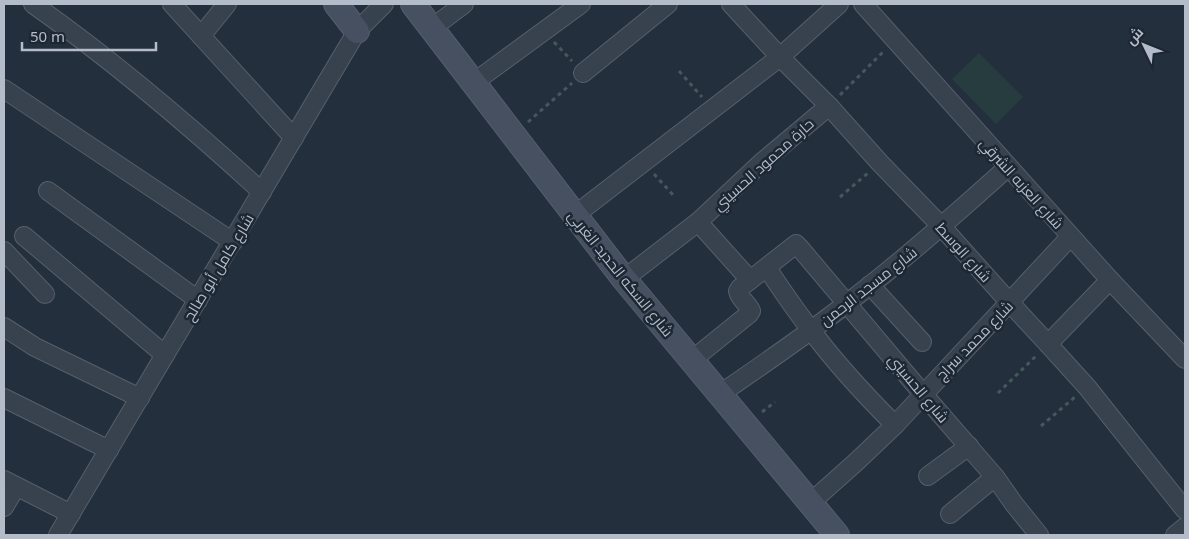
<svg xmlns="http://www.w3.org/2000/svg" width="1189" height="539" font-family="'Noto Sans',Cairo,sans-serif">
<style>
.green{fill:#263c3f}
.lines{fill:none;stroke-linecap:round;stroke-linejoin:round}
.street-casing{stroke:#565f6c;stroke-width:20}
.secondary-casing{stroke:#565f6c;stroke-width:26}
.path{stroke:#44595c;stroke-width:3;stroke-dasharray:4 4;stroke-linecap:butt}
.street{stroke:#38414e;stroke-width:18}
.secondary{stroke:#465061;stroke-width:24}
.labels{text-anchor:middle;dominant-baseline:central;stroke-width:5;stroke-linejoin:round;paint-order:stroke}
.street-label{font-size:15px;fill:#b4bcc9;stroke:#1d2633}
</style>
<rect width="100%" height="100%" fill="#242f3e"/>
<!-- green -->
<polygon class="green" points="979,53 1023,97 996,124 952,79"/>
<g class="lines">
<defs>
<g id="street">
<path d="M33,4c81,57 156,121 229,188"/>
<polyline points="172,4 294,138"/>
<polyline points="731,4 780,57 829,106 880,163 942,227 1010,303 1048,344 1087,387 1185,510"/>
<polyline points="863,4 1110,280 1185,359"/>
<polyline points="432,28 464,4"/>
<polyline points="201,36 227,4"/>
<polyline points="583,73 668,4"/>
<polyline points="473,83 581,4"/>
<polyline points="4,89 233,242"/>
<polyline points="48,191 198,300"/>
<polyline points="575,215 780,57 839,4"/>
<polyline points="698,222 750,280"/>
<polyline points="24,236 165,355"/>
<polyline points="4,251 45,294"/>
<path d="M767,268c14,21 28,42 44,62 25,34 54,65 84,95"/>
<polyline points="624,279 698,222 761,163 829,106"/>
<polyline points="870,285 922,342"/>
<polyline points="4,327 35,347 140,398"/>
<polyline points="1048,344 1110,280"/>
<path d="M692,360l57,-46 2,-3c-3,-8 -12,-12 -13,-20l2,-3 56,-44 3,3 124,147 72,83 19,27 25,31"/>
<path d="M720,394c42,-29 85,-58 126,-90 57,-43 110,-90 162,-137"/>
<polyline points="4,398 109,450"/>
<polyline points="928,476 969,446"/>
<polyline points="4,480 71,514"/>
<polyline points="810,503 855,463 895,425 1070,237"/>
<polyline points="4,507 16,487"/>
<polyline points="950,514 995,477"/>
<polyline points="58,535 357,31 384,4"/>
<polyline points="1175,535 1185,527"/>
</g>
<g id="secondary">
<polyline points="336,4 357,31"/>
<polyline points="413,4 624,279 837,535"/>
</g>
</defs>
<!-- street casing -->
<use href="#street" class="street-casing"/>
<!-- secondary casing -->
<use href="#secondary" class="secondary-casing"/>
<!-- path -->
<g class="path">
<polyline points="554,42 572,61"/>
<polyline points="679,71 702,97"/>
<polyline points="840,95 883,52"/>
<polyline points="528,122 572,83"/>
<polyline points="654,174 674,196"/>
<polyline points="840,197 868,173"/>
<polyline points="998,393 1037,355"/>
<polyline points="762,412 775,402"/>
<polyline points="1041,426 1075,397"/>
</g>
<!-- street -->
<use href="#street" class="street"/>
<!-- secondary -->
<use href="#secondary" class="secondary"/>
</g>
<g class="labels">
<!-- street labels -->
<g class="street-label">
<text transform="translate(763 164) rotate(-42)">حارة محمود الحسيني</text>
<text transform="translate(1022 183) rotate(48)">شارع العزبه الشرقي</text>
<text transform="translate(964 252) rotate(48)">شارع الوسط</text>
<text transform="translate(218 267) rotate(-59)">شارع كامل أبو صالح</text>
<text transform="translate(621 273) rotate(51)">شارع السكه الحديد الغربي</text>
<text transform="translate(868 286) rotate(-38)">شارع مسجد الرحمن</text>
<text transform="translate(974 340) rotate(-46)">شارع محمد سراج</text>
<text transform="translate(919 388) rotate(50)">شارع الحسيني</text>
</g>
</g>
<!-- border -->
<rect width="1189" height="539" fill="none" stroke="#b4bcc9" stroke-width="10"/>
<!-- north arrow -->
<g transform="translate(1144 45) rotate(313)" stroke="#1d2633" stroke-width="4" paint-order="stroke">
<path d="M0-4L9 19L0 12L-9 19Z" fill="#b4bcc9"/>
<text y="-8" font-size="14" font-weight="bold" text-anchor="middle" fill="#b4bcc9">ش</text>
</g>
<!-- scale -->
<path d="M22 42v8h134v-8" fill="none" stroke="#b4bcc9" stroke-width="2.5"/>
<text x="30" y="42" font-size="15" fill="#b4bcc9" stroke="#1d2633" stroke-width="4" paint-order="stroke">50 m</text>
</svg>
